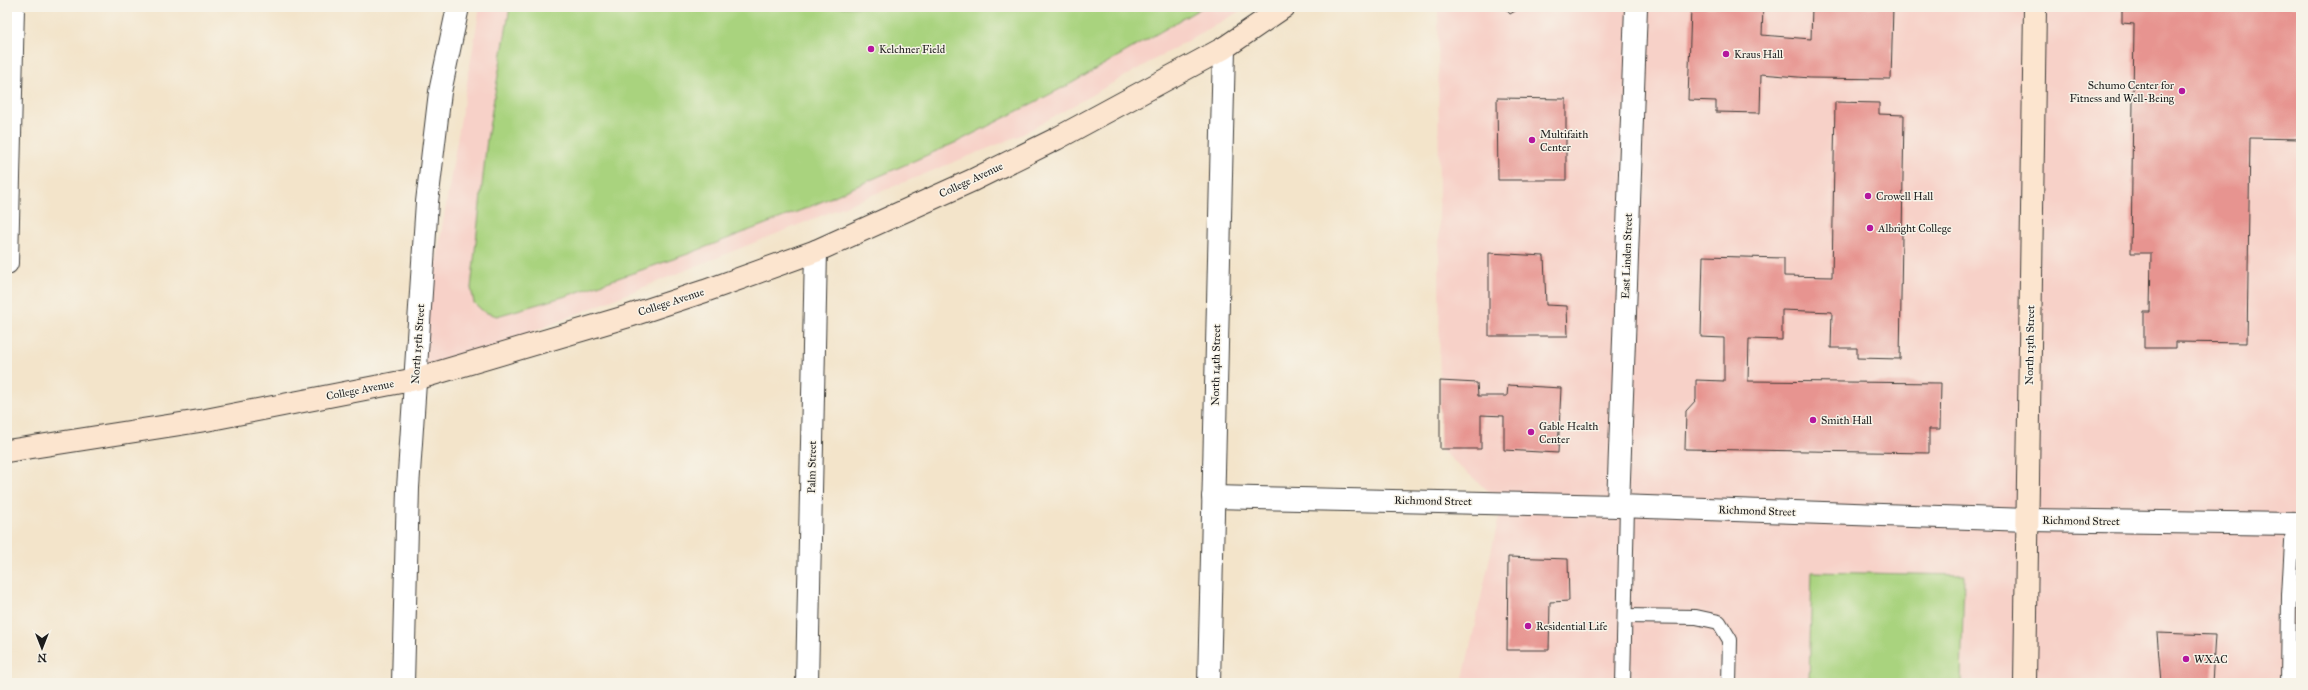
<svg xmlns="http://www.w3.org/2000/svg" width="2308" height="690" font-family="'IM FELL Great Primer',serif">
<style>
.built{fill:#f7d1c8}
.green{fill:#a9d37e;stroke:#62784d}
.building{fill:#e79490}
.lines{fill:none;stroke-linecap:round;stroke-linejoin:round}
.lane-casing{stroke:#3c3a36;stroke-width:16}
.street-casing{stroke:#3c3a36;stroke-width:24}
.secondary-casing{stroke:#3c3a36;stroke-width:24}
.lane{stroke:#fff;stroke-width:14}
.street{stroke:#fff;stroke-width:22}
.secondary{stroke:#fce5cf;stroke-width:22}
.poi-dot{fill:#b5179e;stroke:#f7f3e8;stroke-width:1.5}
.labels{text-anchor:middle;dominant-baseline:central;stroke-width:3;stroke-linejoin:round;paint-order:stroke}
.poi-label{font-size:11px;fill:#1c1c1c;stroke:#f7f3e8;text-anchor:start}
.street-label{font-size:11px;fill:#1c1c1c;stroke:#f7f3e8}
</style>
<rect width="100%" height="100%" fill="#f7f3e8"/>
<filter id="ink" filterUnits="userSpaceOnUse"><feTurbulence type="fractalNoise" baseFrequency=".025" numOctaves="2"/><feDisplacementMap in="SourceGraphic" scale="8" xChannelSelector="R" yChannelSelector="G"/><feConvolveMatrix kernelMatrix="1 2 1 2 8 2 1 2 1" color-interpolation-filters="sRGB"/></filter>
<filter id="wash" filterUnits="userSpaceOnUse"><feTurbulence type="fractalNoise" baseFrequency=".012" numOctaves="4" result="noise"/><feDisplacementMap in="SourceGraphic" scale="16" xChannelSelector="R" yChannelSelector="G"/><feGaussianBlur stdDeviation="0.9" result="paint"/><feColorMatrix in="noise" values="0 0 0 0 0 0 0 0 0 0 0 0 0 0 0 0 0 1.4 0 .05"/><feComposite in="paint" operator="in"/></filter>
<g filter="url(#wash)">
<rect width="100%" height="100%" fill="#f3e4ca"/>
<!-- built -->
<g class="built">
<polygon points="480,7 1247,7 1021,135 416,379"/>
<polygon points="1438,7 2301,7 2301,683 1462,683 1502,503 1440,449"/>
</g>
<!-- green -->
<g class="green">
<polygon points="510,7 1203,7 1072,83 959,141 807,208 688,254 566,296 497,316 484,312 474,303 471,288 487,139"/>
<polygon points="1812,572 1964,575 1961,683 1809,683"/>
</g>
<g id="blocks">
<!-- building -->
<g class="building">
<polygon points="1504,7 1522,7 1510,14"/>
<polygon points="1691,7 1763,7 1762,35 1811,39 1812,7 1893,7 1891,79 1810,78 1761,74 1760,113 1716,112 1716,101 1688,100"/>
<polygon points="2122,7 2301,7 2301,139 2250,138 2247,343 2176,342 2176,348 2144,348 2144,312 2150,312 2151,253 2131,253 2134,24 2122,23"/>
<polygon points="1497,98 1566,99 1566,180 1498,180"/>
<polygon points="1835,102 1879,103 1879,114 1904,115 1900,359 1857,358 1857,348 1831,348 1832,312 1782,310 1782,340 1749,339 1748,381 1941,383 1940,429 1929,429 1929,453 1685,449 1686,411 1696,400 1696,380 1724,381 1724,338 1701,337 1703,256 1784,258 1784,276 1832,277"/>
<polygon points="1489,253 1544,256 1546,305 1567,306 1568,336 1489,336"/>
<polygon points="1440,381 1477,383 1478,396 1507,396 1508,385 1561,388 1558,453 1504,450 1504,416 1481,415 1481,449 1440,449"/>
<polygon points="1508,557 1568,559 1569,601 1550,602 1549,650 1507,650"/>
<polygon points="2157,633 2215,635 2212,683 2161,683"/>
</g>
</g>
</g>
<g filter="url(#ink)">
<use href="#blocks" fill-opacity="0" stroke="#3c3a36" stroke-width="1"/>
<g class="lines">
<defs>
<g id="lane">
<polyline points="2293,524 2289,596 2301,597"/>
<polyline points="1625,616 1696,617 1719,622 1730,640 1729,683"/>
<polyline points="1623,683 1627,506"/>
<polyline points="2288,683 2289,596"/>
</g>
<g id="street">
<polyline points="7,263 13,7"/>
<polyline points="1213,497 1618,506 2028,520 2301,524"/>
<polyline points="1618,506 1636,7"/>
<polyline points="403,683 408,488 427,202 440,92 458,7"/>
<polyline points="807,683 816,251"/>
<polyline points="1209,683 1224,48"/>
</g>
<g id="secondary">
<polyline points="7,451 206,420 416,379 629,316 705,291 816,251 973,180 1056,139 1224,48 1284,7"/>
<polyline points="2025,683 2035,7"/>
</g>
</defs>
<!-- lane casing -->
<use href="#lane" class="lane-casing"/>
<!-- street casing -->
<use href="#street" class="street-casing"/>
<!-- secondary casing -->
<use href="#secondary" class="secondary-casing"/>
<!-- lane -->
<use href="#lane" class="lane"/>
<!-- street -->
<use href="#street" class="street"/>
<!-- secondary -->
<use href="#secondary" class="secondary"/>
</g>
</g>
<!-- markers -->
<g class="poi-dot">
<circle cx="871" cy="49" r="4"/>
<circle cx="1726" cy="54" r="4"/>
<circle cx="2182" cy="91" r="4"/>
<circle cx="1532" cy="140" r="4"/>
<circle cx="1868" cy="196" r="4"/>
<circle cx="1870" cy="228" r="4"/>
<circle cx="1813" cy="420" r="4"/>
<circle cx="1531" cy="432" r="4"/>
<circle cx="1528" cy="626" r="4"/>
<circle cx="2186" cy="659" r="4"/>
</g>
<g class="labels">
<!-- poi labels -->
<g class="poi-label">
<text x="879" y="49">Kelchner Field</text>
<text x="1734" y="54">Kraus Hall</text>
<text x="2174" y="85" text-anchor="end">Schumo Center for<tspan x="2174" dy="13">Fitness and Well-Being</tspan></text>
<text x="1540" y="134">Multifaith<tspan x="1540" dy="13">Center</tspan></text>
<text x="1876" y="196">Crowell Hall</text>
<text x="1878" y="228">Albright College</text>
<text x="1821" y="420">Smith Hall</text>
<text x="1539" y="426">Gable Health<tspan x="1539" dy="13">Center</tspan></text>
<text x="1536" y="626">Residential Life</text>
<text x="2194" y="659">WXAC</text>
</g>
<!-- street labels -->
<g class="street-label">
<text transform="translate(971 180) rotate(-25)">College Avenue</text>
<text transform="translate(1627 256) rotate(-88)">East Linden Street</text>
<text transform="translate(671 302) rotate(-18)">College Avenue</text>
<text transform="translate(418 344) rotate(-86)">North 15th Street</text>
<text transform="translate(2030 345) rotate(-89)">North 13th Street</text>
<text transform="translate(1216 365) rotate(-89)">North 14th Street</text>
<text transform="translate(360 390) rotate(-11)">College Avenue</text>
<text transform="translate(812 467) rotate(-89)">Palm Street</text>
<text transform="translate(1433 501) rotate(1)">Richmond Street</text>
<text transform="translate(1757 511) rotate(2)">Richmond Street</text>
<text transform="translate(2081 521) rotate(1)">Richmond Street</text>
</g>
</g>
<!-- margin -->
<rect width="2308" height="690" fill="none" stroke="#f7f3e8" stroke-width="24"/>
<!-- north arrow -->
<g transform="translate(42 648) rotate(180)" stroke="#f7f3e8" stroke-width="3" paint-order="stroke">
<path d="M0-3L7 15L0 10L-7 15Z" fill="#1c1c1c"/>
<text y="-6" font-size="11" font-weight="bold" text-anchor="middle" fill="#1c1c1c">N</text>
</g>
</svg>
